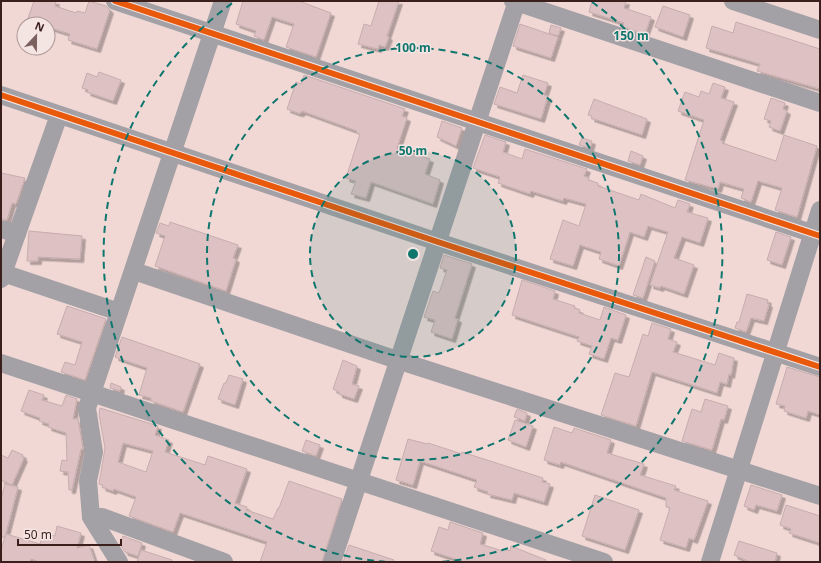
<svg xmlns="http://www.w3.org/2000/svg" width="821" height="563" font-family="'Noto Sans',sans-serif">
<style>
.building{fill:#dec1c3;stroke:#c6adae;fill-rule:evenodd;filter:url(#shadow)}
.lines{fill:none;stroke-linecap:round;stroke-linejoin:round}
.minor{stroke:#a4a1a6;stroke-width:18}
.cycleway-casing{stroke:#f4e5e3;stroke-width:8}
.cycleway{stroke:#e8590c;stroke-width:6}
.ring{fill:none;stroke:#0f766e;stroke-width:2;stroke-dasharray:7 5}
.centre{fill:#0f766e;stroke:#f4e5e3;stroke-width:2}
.ring-label{font-size:12px;text-anchor:middle;font-weight:bold;fill:#0f766e;stroke:#f4e5e3;stroke-width:3;stroke-linejoin:round;paint-order:stroke}
</style>
<defs>
<filter id="shadow"><feDropShadow dx="3.5" dy="3.5" stdDeviation="0" flood-color="#0004"/></filter>
</defs>
<rect width="100%" height="100%" fill="#f1d8d5"/>
<!-- building -->
<g class="building">
<polygon points="34,1 56,1 55,6 76,13 77,11 85,13 89,1 106,6 110,10 97,49 68,40 70,34 48,27 48,24 26,24"/>
<polygon points="243,1 299,1 331,13 316,57 286,47 294,24 272,17 264,40 254,36 256,31 236,24"/>
<polygon points="379,1 399,1 387,36 389,37 385,47 379,45 378,49 358,44 364,24 371,26"/>
<polygon points="592,1 626,1 624,8 651,17 645,34 623,27 624,23 589,12"/>
<polygon points="663,6 690,15 683,37 655,27"/>
<polygon points="736,22 820,49 820,89 757,71 760,64 706,48 712,26 733,33"/>
<polygon points="520,24 558,37 551,58 513,46"/>
<polygon points="551,25 561,28 558,36 549,33"/>
<polygon points="99,72 121,80 113,101 87,92 88,90 82,88 87,73 97,77"/>
<polygon points="304,75 405,109 402,116 407,118 397,148 430,159 425,174 440,180 433,204 371,182 366,198 351,194 356,181 346,178 360,134 357,133 357,131 302,111 301,113 298,113 287,109 296,82 301,84"/>
<polygon points="523,75 548,83 544,95 548,96 541,119 494,104 500,87 517,93"/>
<polygon points="713,83 725,87 721,98 734,102 720,140 723,141 722,143 776,161 784,135 817,146 797,217 775,210 782,188 758,181 751,202 741,198 744,189 720,182 718,189 685,180 704,120 678,111 685,92 699,97 701,91 709,94"/>
<polygon points="771,98 785,103 783,109 787,111 780,131 769,127 771,121 764,119"/>
<polygon points="594,99 647,119 642,135 591,118 592,116 588,115"/>
<polygon points="442,121 462,128 456,146 437,137"/>
<polygon points="485,135 506,142 503,152 522,159 525,149 587,169 584,176 589,178 588,180 598,183 598,186 639,200 641,194 675,208 678,200 690,204 687,212 708,218 700,243 682,237 674,258 694,265 684,294 661,286 660,288 650,285 668,232 648,226 644,237 630,232 619,266 599,259 601,252 580,245 573,266 550,259 563,220 579,226 586,204 564,198 563,201 531,191 530,194 498,183 500,177 473,168"/>
<polygon points="582,138 592,141 590,148 579,145"/>
<polygon points="631,151 643,156 640,165 628,161"/>
<polygon points="1,173 25,178 16,204 12,203 7,220 1,219"/>
<polygon points="170,222 238,245 233,258 236,259 226,291 155,266 165,236 156,233 160,223 169,226"/>
<polygon points="29,231 82,236 80,259 38,257 38,261 27,261"/>
<polygon points="776,232 791,237 782,265 767,260"/>
<polygon points="444,255 472,264 455,318 458,319 452,339 431,332 435,320 424,317 433,291 439,293 447,270 440,268"/>
<polygon points="646,257 655,261 643,298 633,295"/>
<polygon points="522,280 555,291 553,299 575,306 574,308 580,310 579,313 600,320 604,307 626,315 618,340 611,338 604,359 589,354 592,346 577,341 579,337 512,315"/>
<polygon points="747,294 768,300 767,303 769,304 764,321 751,318 746,332 735,328 737,322 739,322"/>
<polygon points="67,306 106,319 85,380 61,372 65,362 75,365 82,342 57,334"/>
<polygon points="652,323 671,329 668,339 677,342 673,352 715,365 719,353 734,358 731,375 729,374 727,384 720,382 717,393 652,372 636,426 601,415 615,373 629,377 643,334 648,336"/>
<polygon points="122,337 200,364 183,412 151,401 151,398 139,395 147,368 115,357"/>
<polygon points="343,360 357,366 352,384 359,386 354,399 339,394 339,392 333,389"/>
<polygon points="787,367 820,377 820,415 808,411 806,418 784,411 785,406 776,404"/>
<polygon points="229,375 243,379 235,405 218,399 224,383 226,383"/>
<polygon points="111,383 121,387 120,391 110,388"/>
<polygon points="29,390 44,395 42,400 62,406 66,395 77,399 73,419 78,419 83,449 81,449 72,490 69,490 68,472 60,471 62,460 67,461 66,433 48,427 49,424 39,421 40,418 21,411"/>
<polygon points="705,399 728,406 724,420 721,419 712,450 682,441 692,409 701,412"/>
<path d="M100,408l58,18 -3,9 14,5 -4,12 40,13 3,-9 39,13 -12,34 12,4 -1,3 27,9 5,-11h1l10,-27 53,18 -20,63h-62l7,-20 -87,-29 -7,19 -44,-16 7,-19 -22,-8 -1,2 -11,-4 1,-2 -4,-1 6,-36 -6,-34zM123,443l30,8 -7,21 -28,-10z"/>
<polygon points="517,409 527,413 525,421 514,417"/>
<polygon points="515,420 533,426 526,447 508,440"/>
<polygon points="554,427 572,433 574,428 611,440 607,453 644,464 640,475 676,486 674,490 708,501 694,540 689,538 686,548 660,540 670,508 666,507 666,498 561,462 560,465 544,460"/>
<polygon points="408,439 427,444 428,443 462,454 462,452 543,478 542,482 550,484 544,502 514,493 512,500 487,494 488,492 474,487 477,480 420,461 413,485 396,480"/>
<polygon points="306,440 320,445 316,456 302,451"/>
<polygon points="12,450 23,455 22,457 24,458 12,485 1,480 1,455 8,458"/>
<polygon points="5,484 18,487 5,537 1,537 1,499"/>
<polygon points="751,485 782,495 777,511 756,505 754,510 744,506"/>
<polygon points="595,495 639,510 625,550 582,536"/>
<polygon points="786,505 820,516 820,543 789,533 791,529 780,525"/>
<polygon points="450,522 483,533 480,544 503,551 504,549 510,551 511,546 546,560 545,562 464,562 431,551 439,527 448,530"/>
<polygon points="57,526 81,533 77,548 89,545 95,562 40,562 31,559 30,562 1,562 1,550 6,534 40,544 43,533 55,536"/>
<polygon points="123,536 142,543 138,556 125,552 120,544"/>
<polygon points="739,541 777,553 775,562 750,562 734,555"/>
<polygon points="349,545 394,560 393,562 343,562"/>
<polygon points="141,550 172,560 172,562 137,562"/>
</g>
<g class="lines">
<!-- minor -->
<g class="minor">
<polyline points="115,1 820,236"/>
<polyline points="513,1 820,103"/>
<polyline points="733,1 820,30"/>
<polyline points="1,95 438,242 820,367"/>
<polyline points="1,229 17,234"/>
<polyline points="134,271 400,361 820,496"/>
<polyline points="3,273 119,312"/>
<polyline points="1,279 59,115"/>
<polyline points="1,363 604,562"/>
<polyline points="91,517 102,517 224,562"/>
<polyline points="119,562 91,517 88,481 94,452 87,408 223,1"/>
<polyline points="332,562 517,1"/>
<polyline points="710,562 820,210"/>
</g>
<defs>
<g id="cycleway">
<polyline points="115,1 820,236"/>
<polyline points="1,95 438,242 820,367"/>
</g>
</defs>
<!-- cycleway casing -->
<use href="#cycleway" class="cycleway-casing"/>
<!-- cycleway -->
<use href="#cycleway" class="cycleway"/>
</g>
<!-- distance rings -->
<circle cx="413" cy="254" r="103" fill="#0f766e" fill-opacity=".12"/>
<g class="ring">
<circle cx="413" cy="254" r="103"/>
<circle cx="413" cy="254" r="206"/>
<path d="M386 562A309 309 0 0 1 234 2M592 2A309 309 0 0 1 440 562"/>
</g>
<circle cx="413" cy="254" r="6" class="centre"/>
<g class="ring-label">
<text x="631" y="40">150 m</text>
<text x="413" y="52">100 m</text>
<text x="413" y="155">50 m</text>
</g>
<!-- border -->
<rect width="821" height="563" fill="none" stroke="#3b1f1c" stroke-width="4"/>
<!-- north arrow -->
<g transform="translate(36 36) rotate(22)"><circle r="19" fill="#f4e5e3" stroke="#aa9693"/>
<path d="M0-3L7 15L0 10L-7 15Z" fill="#7b605d"/>
<text y="-6" font-size="11" font-weight="bold" text-anchor="middle" fill="#3b1f1c">N</text>
</g>
<!-- scale -->
<path d="M18 539v6h103v-6" fill="none" stroke="#3b1f1c" stroke-width="2"/>
<text x="24" y="539" font-size="12" fill="#3b1f1c" stroke="#f4e5e3" stroke-width="3" paint-order="stroke">50 m</text>
</svg>
